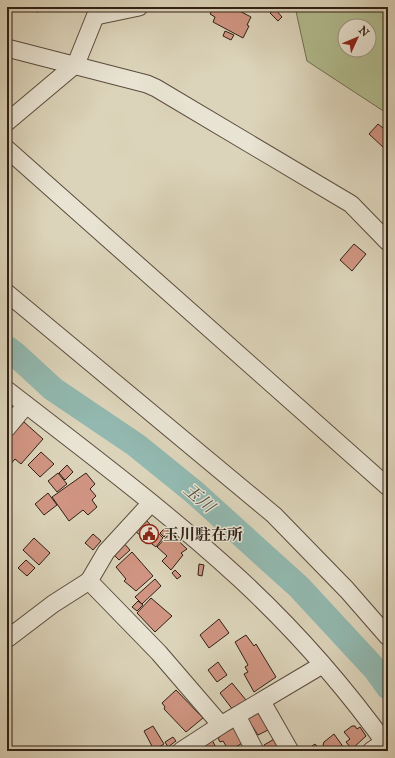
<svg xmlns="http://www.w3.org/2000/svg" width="395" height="758" font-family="'IM FELL Great Primer','Noto Serif JP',serif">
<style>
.green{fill:#b1bc8f;stroke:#706e52;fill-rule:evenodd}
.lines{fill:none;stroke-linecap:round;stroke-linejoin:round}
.river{stroke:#92b8af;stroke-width:25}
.building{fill:#d09582;stroke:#301f15}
.minor-casing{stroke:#5b4c3e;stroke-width:19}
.minor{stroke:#e8e3d2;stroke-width:17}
.labels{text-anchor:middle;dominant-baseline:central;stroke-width:3;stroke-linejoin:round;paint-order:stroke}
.poi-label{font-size:16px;font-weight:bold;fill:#301f15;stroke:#e8e3d2;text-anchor:start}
.water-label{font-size:17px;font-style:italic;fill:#4d4d43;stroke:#e8e3d2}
</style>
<rect width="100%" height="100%" fill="#dcd4ba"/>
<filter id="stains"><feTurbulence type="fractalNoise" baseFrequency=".005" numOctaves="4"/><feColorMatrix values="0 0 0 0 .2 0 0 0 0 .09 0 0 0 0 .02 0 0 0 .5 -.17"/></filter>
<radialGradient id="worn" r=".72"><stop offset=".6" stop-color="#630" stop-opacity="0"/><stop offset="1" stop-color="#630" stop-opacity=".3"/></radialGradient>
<!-- green -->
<path class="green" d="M295,7h93v107l-81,-53zM345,26h24v24h-24z"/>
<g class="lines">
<!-- river -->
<polyline class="river" points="7,348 15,354 53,389 136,445 194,492 299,587 375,669 388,687"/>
</g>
<!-- building -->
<g class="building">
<polygon points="24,7 40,7 38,12 24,8"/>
<polygon points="214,7 232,7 251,17 247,25 249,26 243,38 213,22 215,17 210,14"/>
<polygon points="275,9 282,17 278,21 270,13"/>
<polygon points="225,31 234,35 231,40 223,36"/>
<polygon points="378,124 388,132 385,136 388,138 388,142 384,148 369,134"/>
<polygon points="354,244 366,254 352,271 340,260"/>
<polygon points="24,422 43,439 21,464 15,459 9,466 7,464 7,440"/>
<polygon points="41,452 54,464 40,477 28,465"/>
<polygon points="67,465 73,472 65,480 59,473"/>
<polygon points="58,473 67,484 57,492 48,481"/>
<polygon points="86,473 95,484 90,489 96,496 92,500 97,507 88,515 83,510 69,521 52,497"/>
<polygon points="48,493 57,505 44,515 35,504"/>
<polygon points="145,519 163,538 156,547 136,532"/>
<polygon points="165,528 169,531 164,537 160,533"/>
<polygon points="170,533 187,549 181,553 183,555 171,570 162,561 167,556 157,547"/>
<polygon points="93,534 101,541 93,550 85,543"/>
<polygon points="34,538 50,553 39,565 23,550"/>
<polygon points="122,541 130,550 119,560 111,552"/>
<polygon points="132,552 153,576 136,591 124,581 126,579 116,567"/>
<polygon points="26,560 35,568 27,576 18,568"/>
<polygon points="199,564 204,565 202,576 198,575"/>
<polygon points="175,570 181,576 177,579 172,573"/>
<polygon points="155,579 161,586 142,604 135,597"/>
<polygon points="151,598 172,616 155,632 137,613"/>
<polygon points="138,601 143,605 137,611 132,607"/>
<polygon points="219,619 229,633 209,648 200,635"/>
<polygon points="246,635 254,646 256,644 276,677 254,692 244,674 248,672 245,667 248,665 235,642"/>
<polygon points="218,662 227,675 217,682 208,670"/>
<polygon points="232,683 246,700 233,710 220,693"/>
<polygon points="176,690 203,718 186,732 164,709 165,707 162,703"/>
<polygon points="261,710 272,728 258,735 247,718"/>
<polygon points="153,726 164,744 154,750 144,731"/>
<polygon points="352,726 355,726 357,729 360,727 366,736 352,749 346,742 350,739 344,732"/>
<polygon points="232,727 233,729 236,727 244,742 229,751 223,741 220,742 218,738 221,736 220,734"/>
<polygon points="334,734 344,748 341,751 328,751 323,745 324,742"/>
<polygon points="173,737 176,741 168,747 165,742"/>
<polygon points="276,738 283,751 267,751 264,745"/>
<polygon points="212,740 218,751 198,751 196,748"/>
<polygon points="315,744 321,751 305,751"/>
</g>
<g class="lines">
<defs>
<g id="minor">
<polyline points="96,16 139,7"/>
<polyline points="7,48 147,84 156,88 351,204 388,242"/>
<polyline points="7,122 76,64 99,7"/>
<polyline points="7,149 388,487"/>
<polyline points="7,293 274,515 347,590 388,637"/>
<path d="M7,390c79,61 159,121 233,189 54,50 105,108 148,168"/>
<polyline points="7,428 26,405"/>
<polyline points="151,503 106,552 89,581 159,653 221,725 322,665"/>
<polyline points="7,639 53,604 89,581"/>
<polyline points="262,702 290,751"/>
<polyline points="237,716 255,751"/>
<polyline points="181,751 221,725"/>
<polyline points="371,751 388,739"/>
</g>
</defs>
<!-- minor casing -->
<use href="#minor" class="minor-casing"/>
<!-- minor -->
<use href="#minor" class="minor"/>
</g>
<!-- icons -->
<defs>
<symbol id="civic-ring" viewBox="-11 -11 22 22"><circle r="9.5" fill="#e8e3d2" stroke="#8f2418" stroke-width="1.5"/><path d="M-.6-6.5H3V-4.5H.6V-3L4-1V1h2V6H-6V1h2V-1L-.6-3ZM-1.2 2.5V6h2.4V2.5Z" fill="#8f2418"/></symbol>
</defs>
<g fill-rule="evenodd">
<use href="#civic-ring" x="138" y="523" width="22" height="22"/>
</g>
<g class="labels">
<!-- poi labels -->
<g class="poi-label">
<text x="163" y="534">玉川駐在所</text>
</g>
<!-- water labels -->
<g class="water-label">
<text transform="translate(199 498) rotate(41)">玉川</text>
</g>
</g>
<!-- margin -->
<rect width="395" height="758" fill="none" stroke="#dcd4ba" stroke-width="24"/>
<rect x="8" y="8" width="379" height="742" fill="none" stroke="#301f15" stroke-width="2"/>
<rect x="12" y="12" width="371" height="734" fill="none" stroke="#301f15"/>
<!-- north arrow -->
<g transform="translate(357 38) rotate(46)"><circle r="19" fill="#e8e3d2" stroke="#9e9586"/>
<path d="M0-3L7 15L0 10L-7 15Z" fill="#8f2418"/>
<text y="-6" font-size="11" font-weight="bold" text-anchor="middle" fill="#301f15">N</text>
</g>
<rect width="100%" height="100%" filter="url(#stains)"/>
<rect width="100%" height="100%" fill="url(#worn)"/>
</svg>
